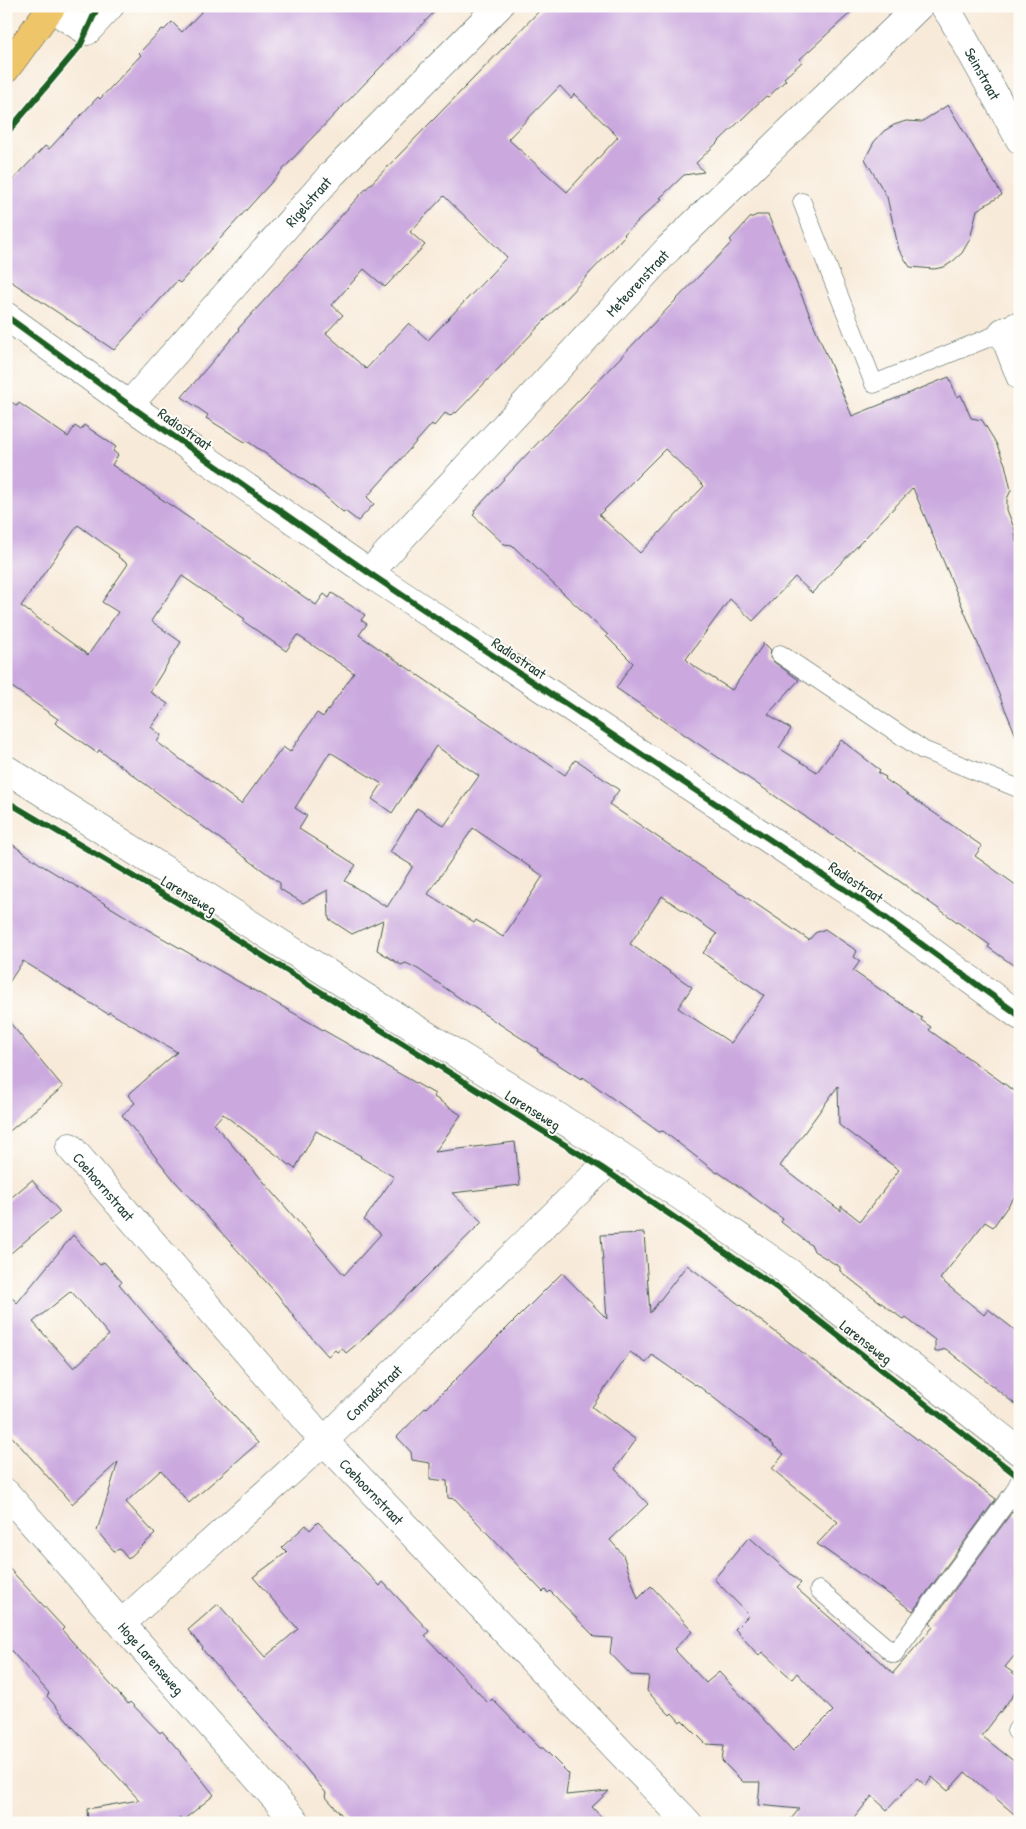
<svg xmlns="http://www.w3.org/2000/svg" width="1026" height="1829" font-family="'Patrick Hand',sans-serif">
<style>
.building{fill:#cba9df;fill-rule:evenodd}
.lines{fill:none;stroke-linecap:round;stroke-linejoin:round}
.service-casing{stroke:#40574d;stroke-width:19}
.minor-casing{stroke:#40574d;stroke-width:29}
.tertiary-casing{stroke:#40574d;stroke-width:29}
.primary-casing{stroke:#40574d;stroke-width:29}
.service{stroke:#fff;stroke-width:18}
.minor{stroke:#fff;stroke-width:28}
.tertiary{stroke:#fff;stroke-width:28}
.primary{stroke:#eec569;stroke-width:28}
.cycleway-casing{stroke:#fdfcf7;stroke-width:9}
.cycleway{stroke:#1b5e20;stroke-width:6}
.labels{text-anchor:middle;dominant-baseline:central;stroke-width:4;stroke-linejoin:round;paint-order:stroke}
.street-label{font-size:15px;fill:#1f3d34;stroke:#fdfcf7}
</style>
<rect width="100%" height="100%" fill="#fdfcf7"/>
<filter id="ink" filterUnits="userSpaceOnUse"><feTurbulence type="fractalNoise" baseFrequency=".02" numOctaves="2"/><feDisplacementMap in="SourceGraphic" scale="10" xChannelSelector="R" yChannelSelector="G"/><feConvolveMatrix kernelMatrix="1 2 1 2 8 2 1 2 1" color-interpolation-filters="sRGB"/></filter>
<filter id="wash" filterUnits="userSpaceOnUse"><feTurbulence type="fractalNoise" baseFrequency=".0096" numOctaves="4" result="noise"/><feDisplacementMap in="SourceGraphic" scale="20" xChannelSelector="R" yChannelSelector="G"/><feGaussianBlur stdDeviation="1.12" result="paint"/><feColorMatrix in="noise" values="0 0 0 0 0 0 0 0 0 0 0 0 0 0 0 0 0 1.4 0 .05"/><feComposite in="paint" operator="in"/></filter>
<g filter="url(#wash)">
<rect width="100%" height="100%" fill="#f8ead9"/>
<g id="blocks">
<!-- building -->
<g class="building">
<polygon points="207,6 440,6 308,142 180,283 177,281 114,350 6,278 6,187 45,146 49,149 98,97 100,99 141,55 139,53 162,29 164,30 172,22 182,32"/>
<path d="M544,6h314l-58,53 2,3 -18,16 2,2 -18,17 -2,-1 -70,67 8,9 -20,3 -24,23 2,1 -38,35 1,1 -17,19 -152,159 -2,-1 -4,4 -5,-3 -11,13 -2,-2 -65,73 7,7 -16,17 -13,-10 -2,1 -25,-22 -71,-49 -2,1 -39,-24 2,-3 -26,-18 57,-67 -1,-1 123,-135zM560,86l11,12 3,-4 44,43 -51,55 -59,-53zM444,196l63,61 -79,83 -19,-17 -43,46 -40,-36 17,-18 -11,-10 32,-36 21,18 40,-42 -15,-13z"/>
<polygon points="948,105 1002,195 977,210 970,239 962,253 952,262 944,267 934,269 910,267 899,250 887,197 865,159 874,142 884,131 894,125 906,121 921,122"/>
<path d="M757,215h11l84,201 97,-39 8,20 4,-2 10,23 11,2 14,23 9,21 6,26 -4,9v11l8,20 1,12 4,-1v204l-107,-257 -101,105 -17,-16 -42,44 -23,-22 -44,60 6,6 40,25 32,-47 7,7 -1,8 4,4 25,18 -31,34 23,15 -12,19 38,24 24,-32 39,30 -2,3 8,4 -1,2 97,67 -7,10 45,32v82l-32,-23 2,-2 -115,-81 -259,-176 17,-25 -27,-27 2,-1 -90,-84 -6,-6 -8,-1 -31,-29 2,-2 -1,-2 55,-59 203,-210 -2,-2 20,-22zM665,449l39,37 -64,67 -41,-38z"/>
<path d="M6,398l11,8 2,-3 49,34 7,-11 6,4 3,-5 32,22 -3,4 5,4 -6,10 204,140 8,-11 5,4 3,-5 33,22 -4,5 6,4 -8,11 206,140 10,-15 6,3 38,27 -10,14 200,136 6,-7 10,-4 32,22 -3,6 6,4 -7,10 69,47 -1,2 10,7 -2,3 91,65v94l-27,38 -8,-5 -45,57 44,36 4,-6 32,25v74l-74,-59 -11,3v-12l-29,-22 -2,2 -41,-31 -23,-18v-4l-26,-16 -2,-5 -31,-24 2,-3 -42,-31 -23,-16 -1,1 -54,-42 -4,1 -76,-55 -2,2 -44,-28 1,-2 -77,-50 -43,-30 -12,-6 -5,2 -24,-15 6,-30 -31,14 -23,-15 -1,-29 -25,13 -23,-14v-6l-181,-133 -2,3 -42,-30 3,-4 -52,-36zM78,525l41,30 -1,2 10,7 -26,38 16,10 -30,43 -67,-49zM182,576l63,43 -2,2 43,30 11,-16 57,38 -31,44 -6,-4 -27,39 -7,-5 -42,57 -84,-62 4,-7 -10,-8 17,-23 -18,-12 31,-50 -30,-21zM436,746l43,30 -35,50 -27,-18 -27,44 23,14 -26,41 -42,-26 11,-16 -57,-36 8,-13 -12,-8 35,-56 52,32 -10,15 20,14zM473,828l70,48 -40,61 -27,-17 -2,3 -46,-29zM662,896l55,38 -14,19 61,42 -33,48 -53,-35 14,-21 -62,-43zM838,1086l1,39 60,45 -39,51 -19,-15v5l-61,-45z"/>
<path d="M6,840l37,26 95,58 297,170 -1,3 27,18 -26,37 80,-10 5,43 -68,8 30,29 -118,116 -18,15 -4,-5 -5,4 -2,-2 -7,6 -31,-35 -20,-27 -103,-114 -52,-65 13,-12 -7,-8 49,-43 -68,-40 -1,2 -85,-53 -17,26zM223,1114l72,55 21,-38 45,25 -1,1 34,20 -30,43 17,14 -37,41 -130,-151z"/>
<polygon points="6,1018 63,1087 6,1134"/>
<polygon points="32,1180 60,1212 6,1257 6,1202"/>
<polygon points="644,1233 650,1313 687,1265 996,1499 913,1611 817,1544 838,1522 772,1469 784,1454 773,1446 774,1445 696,1384 695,1385 652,1355 646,1363 630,1352 592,1407 636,1440 615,1469 648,1504 610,1540 623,1555 638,1599 651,1586 693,1631 674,1649 706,1683 719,1672 793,1751 833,1711 797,1673 792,1679 762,1652 759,1656 735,1629 749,1615 714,1579 749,1537 801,1583 796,1588 893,1673 933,1627 930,1623 1012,1512 1020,1518 1020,1649 1005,1667 1020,1678 1020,1686 982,1736 1020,1766 1020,1819 965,1772 948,1791 932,1777 926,1786 917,1778 887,1810 872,1796 850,1823 788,1823 799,1809 758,1805 760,1782 743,1782 722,1761 724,1745 706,1744 682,1720 680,1722 672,1713 670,1715 647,1691 649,1676 631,1675 610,1653 612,1638 595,1637 550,1591 548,1593 545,1590 543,1592 455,1499 448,1498 447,1481 430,1479 430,1463 412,1460 411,1452 397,1437 426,1407 427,1408 562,1273 607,1319 601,1235"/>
<path d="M73,1235l27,30 4,-3 18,20 -3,2 67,78 72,81 -69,60 -28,-33 -35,32 29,32 -27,25 -8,-10 -6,2 -17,-20 21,-69 -46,42 -66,-74v-139l11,12zM71,1291l38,44 -35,33 -41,-46z"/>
<polygon points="318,1522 380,1586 383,1582 429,1631 425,1636 488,1703 492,1699 540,1748 543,1748 569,1774 566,1795 609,1791 592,1807 607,1823 349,1823 325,1796 326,1793 299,1760 202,1649 203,1648 188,1630 218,1604 265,1657 298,1629 253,1577 287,1552 282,1547 306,1525 310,1530"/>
<polygon points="6,1565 64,1628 62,1630 128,1704 130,1702 160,1733 162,1731 181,1753 214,1795 182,1821 180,1818 173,1823 88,1823 87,1809 139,1800 73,1727 47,1696 49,1693 6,1645"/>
</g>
</g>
</g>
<g filter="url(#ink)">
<use href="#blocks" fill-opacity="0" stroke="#40574d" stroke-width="1"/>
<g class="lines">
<defs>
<g id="service">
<polyline points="802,202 874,384 1003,332"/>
<polyline points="780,654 923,750 1020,789"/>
<polyline points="819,1590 894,1654 1014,1492 1020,1480"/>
<polyline points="1020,1725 1016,1731 1020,1734"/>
</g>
<g id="minor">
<path id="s1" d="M944,6l7,10 69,124"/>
<polyline points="51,8 87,31 110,6"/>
<polyline points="6,316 129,405 369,573 865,903 1020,1016"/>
<polyline points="1020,325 1003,332 1020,376"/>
<path id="s2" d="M129,405l203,-231 167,-168"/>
<path id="s3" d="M369,573l300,-325 250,-242"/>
<path id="s4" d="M70,1147l254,294 364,382"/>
<path id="s5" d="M6,1493l291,330"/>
<path id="s6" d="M122,1623l202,-182 278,-273 11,-17"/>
</g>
<polyline id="tertiary" points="6,769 365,997 613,1151 691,1203 800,1280 1020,1452"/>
<polyline id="primary" points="6,69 52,6"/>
</defs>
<!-- service casing -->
<use href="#service" class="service-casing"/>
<!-- minor casing -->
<use href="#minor" class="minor-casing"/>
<!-- tertiary casing -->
<use href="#tertiary" class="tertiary-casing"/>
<!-- primary casing -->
<use href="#primary" class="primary-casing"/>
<!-- service -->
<use href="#service" class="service"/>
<!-- minor -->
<use href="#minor" class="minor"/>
<!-- tertiary -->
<use href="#tertiary" class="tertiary"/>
<!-- primary -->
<use href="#primary" class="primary"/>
<defs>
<g id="cycleway">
<polyline points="6,134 80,46 98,6"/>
<polyline points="6,316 129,405 369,573 865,903 1020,1016"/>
<polyline points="6,801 188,909 602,1168 776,1287 1020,1478"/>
</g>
</defs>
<!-- cycleway casing -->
<use href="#cycleway" class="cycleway-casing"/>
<!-- cycleway -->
<use href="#cycleway" class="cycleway"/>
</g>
</g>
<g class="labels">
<!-- street labels -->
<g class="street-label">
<text stroke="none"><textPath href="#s1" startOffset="78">Seinstraat</textPath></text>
<text stroke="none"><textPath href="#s2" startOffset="271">Rigelstraat</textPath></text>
<text stroke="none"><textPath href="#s3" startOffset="395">Meteorenstraat</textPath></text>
<text transform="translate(185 429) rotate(35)">Radiostraat</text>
<text transform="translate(519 658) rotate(34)">Radiostraat</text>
<text transform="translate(856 882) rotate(34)">Radiostraat</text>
<text transform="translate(189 895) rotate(31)">Larenseweg</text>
<text transform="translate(533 1110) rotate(32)">Larenseweg</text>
<text stroke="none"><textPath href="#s4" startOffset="52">Coehoornstraat</textPath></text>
<text transform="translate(866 1342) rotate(38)">Larenseweg</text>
<text stroke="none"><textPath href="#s6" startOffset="341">Conradstraat</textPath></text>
<text stroke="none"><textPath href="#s4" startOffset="458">Coehoornstraat</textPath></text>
<text stroke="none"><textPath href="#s5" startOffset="220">Hoge Larenseweg</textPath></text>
</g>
</g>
<!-- margin -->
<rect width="1026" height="1829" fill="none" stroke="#fdfcf7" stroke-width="25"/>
</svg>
